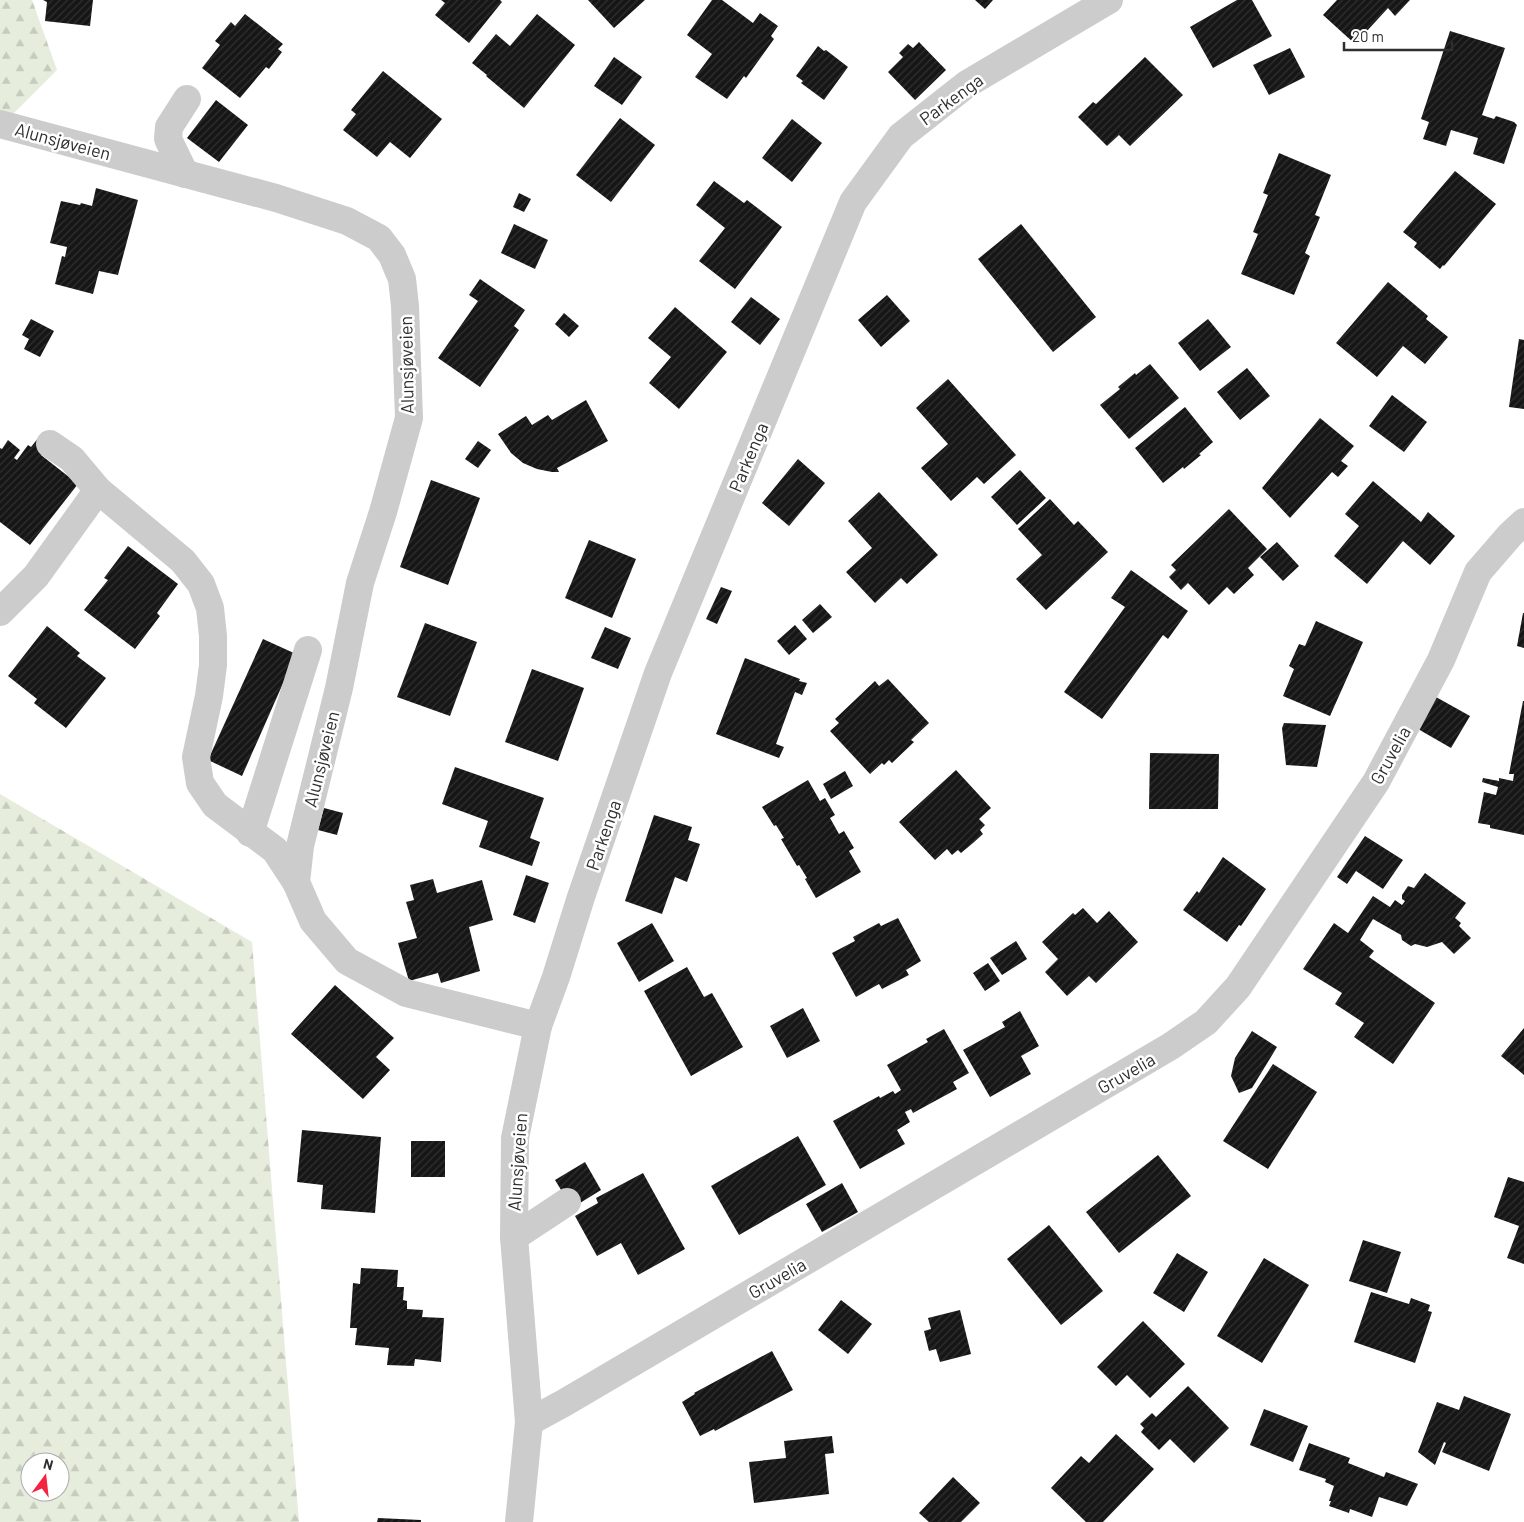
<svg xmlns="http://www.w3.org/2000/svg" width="1524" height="1522" font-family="Barlow,sans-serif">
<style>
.forest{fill:url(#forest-firs);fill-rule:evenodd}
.building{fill:url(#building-hatch)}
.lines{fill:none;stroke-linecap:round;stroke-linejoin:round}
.minor{stroke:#ccc;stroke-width:28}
.labels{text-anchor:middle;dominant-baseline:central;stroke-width:5;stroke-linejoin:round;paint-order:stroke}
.street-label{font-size:18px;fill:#2f2f2f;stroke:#fff}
</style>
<defs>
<pattern id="forest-firs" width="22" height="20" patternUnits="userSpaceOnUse" patternTransform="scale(1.25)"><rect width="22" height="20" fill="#e6eddc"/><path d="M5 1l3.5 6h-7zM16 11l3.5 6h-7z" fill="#c6ccbd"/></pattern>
<pattern id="building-hatch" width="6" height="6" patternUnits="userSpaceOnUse" patternTransform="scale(1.25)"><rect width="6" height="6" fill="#161616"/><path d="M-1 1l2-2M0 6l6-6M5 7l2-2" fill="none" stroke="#303030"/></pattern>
</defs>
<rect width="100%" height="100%" fill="#fff"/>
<!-- forest -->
<g class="forest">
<polygon points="0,0 32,0 57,70 0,127"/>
<path d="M0,794l252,148 47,580h-299zM30,1462h30v30h-30z"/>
</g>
<!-- building -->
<g class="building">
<polygon points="43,0 93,0 90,26 45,21 47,2"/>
<polygon points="441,0 500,0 502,2 469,43 435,15 445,3"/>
<polygon points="588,0 645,0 614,28"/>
<polygon points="712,0 722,0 753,23 760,13 778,26 771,36 774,39 746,78 744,76 727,99 695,77 712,54 687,35"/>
<polygon points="975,0 993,0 985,9"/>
<polygon points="1237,0 1252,0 1272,36 1213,68 1190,27"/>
<polygon points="1337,0 1410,0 1395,16 1388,8 1355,44 1323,15"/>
<polygon points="245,14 283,44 278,49 282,52 269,69 266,67 240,98 202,68 220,45 215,41 231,22 235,26"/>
<polygon points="537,14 575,45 524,108 486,76 487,75 472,63 496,34 510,46"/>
<polygon points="1450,31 1505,48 1482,115 1494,119 1496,116 1514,122 1517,125 1504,164 1473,154 1478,138 1451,130 1446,146 1423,139 1429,122 1421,119"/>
<polygon points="919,42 946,70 915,100 888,72 903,57 899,53 908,44 913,48"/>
<polygon points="818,46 824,51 826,50 848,67 824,100 801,83 803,81 796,76"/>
<polygon points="1290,48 1305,77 1269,95 1253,65"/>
<polygon points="614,57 642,77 622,105 594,86"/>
<polygon points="1145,57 1183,95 1130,146 1119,135 1107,146 1078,117 1093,102 1096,104"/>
<polygon points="383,71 442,119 410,158 390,142 377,157 343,130 356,114 351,110"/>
<polygon points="216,100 248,125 219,162 187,138"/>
<polygon points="620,118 655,145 611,202 576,175"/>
<polygon points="792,119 822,143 792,182 762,158"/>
<polygon points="1279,153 1331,175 1315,215 1320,217 1305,253 1310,256 1294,295 1241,274 1258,234 1253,232 1268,195 1263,193"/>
<polygon points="1455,171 1496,204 1444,266 1443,265 1440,269 1414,247 1417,243 1403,232"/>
<polygon points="714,181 744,203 747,200 782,227 735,289 699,261 725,228 696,205"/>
<polygon points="96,188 138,200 118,275 99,271 93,294 55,284 62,256 65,257 67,247 50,243 61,201 80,205 81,203 92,206"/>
<polygon points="519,193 531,199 524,212 513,207"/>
<polygon points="514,224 548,240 535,269 501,253"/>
<polygon points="1021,224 1096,317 1053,352 978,259"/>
<polygon points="480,279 525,310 514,326 519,330 480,387 438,358 478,301 469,295"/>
<polygon points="1388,282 1428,316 1426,319 1448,337 1425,364 1403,346 1377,377 1336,343"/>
<polygon points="887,295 910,321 881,347 858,320"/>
<polygon points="751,297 780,319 760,345 731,322"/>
<polygon points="675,307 727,352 679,409 649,383 671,357 648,338"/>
<polygon points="564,313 579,326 569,337 555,324"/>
<polygon points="31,319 54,331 40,357 24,349 29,339 22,335"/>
<polygon points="1208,319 1231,347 1200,371 1178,343"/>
<polygon points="1519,339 1524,340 1524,409 1509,407"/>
<polygon points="1150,364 1179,398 1129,439 1100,405 1120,389 1118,387 1135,373 1136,375"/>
<polygon points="1247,368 1270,396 1240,420 1217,392"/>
<polygon points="948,379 1016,455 984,484 977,477 951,501 921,468 948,444 916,408"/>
<polygon points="1392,395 1427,422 1404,452 1369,426"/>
<polygon points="586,400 608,441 557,468 559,472 552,472 537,469 523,463 511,453 498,434 526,416 532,425 548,415 552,420"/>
<polygon points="1185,407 1213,442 1199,454 1201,455 1184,469 1183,467 1163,483 1135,448"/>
<polygon points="1320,418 1354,446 1341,461 1348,466 1338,477 1332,472 1290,518 1262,488"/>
<polygon points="43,432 53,439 41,455 78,484 30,545 0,522 0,448 2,449 8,440 20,450 14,458 17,460 28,445 31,447"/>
<polygon points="478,441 491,450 478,468 465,459"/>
<polygon points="798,459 825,483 789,526 762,503"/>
<polygon points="1020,470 1046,498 1017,525 991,497"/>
<polygon points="431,480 480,498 448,585 400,567"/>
<polygon points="1373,481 1421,522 1428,512 1455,536 1430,565 1403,541 1367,584 1334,556 1359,526 1345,514"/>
<polygon points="879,492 938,555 907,584 901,578 875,603 846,572 872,548 848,521"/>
<polygon points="1050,499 1074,525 1078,521 1108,552 1046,610 1016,579 1042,555 1018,529"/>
<polygon points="1229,509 1267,549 1248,568 1254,575 1234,594 1227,587 1209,605 1188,583 1181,590 1169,577 1176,570 1171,565"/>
<polygon points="589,540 636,559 612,618 565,598"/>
<polygon points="1277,542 1299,566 1283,581 1260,557"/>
<polygon points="128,546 178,584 157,613 160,616 135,649 84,610 108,580 104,578"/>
<polygon points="1131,570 1188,611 1168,639 1163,635 1102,719 1064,692 1125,607 1111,598"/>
<polygon points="721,587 732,591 717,624 706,619"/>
<polygon points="820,604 832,617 813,633 802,620"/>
<polygon points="1523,613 1524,613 1524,648 1517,646"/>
<polygon points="1316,621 1363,642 1330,716 1283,696 1294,669 1289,666 1299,644 1305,646"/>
<polygon points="425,623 477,642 450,716 397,697"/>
<polygon points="795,625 807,639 789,655 777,641"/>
<polygon points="47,626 80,653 77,656 106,678 66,728 34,703 37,699 8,676"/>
<polygon points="605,627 631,638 618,669 591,658"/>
<polygon points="263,639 296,654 242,776 208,760"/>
<polygon points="745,658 800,679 799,681 807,683 802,695 795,692 776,744 784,747 779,758 716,734"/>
<polygon points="532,669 584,688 558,761 505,742"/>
<polygon points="888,679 929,723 911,740 914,742 892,763 889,760 884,765 882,763 870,774 830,731 839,723 835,719 875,681 879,686"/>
<polygon points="1436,697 1470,716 1451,748 1418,729"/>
<polygon points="1523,701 1524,701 1524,835 1490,828 1490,825 1478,823 1484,792 1496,795 1498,787 1482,782 1483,778 1499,781 1499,778 1513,781 1514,774 1509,774"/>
<polygon points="1284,723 1326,725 1317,767 1286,765 1282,728"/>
<polygon points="1150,753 1219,754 1218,809 1149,809"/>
<polygon points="455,767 544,798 530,838 540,842 532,866 479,847 488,821 442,804"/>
<polygon points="956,770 991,808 979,819 985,825 980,830 983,834 973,843 961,853 958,850 952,855 947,849 935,860 899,822"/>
<polygon points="845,771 853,786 831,799 823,784"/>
<polygon points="808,780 820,801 825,798 835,815 830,818 839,834 844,831 854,848 849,851 861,872 816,898 805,879 807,878 799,865 797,866 781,839 784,838 776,825 774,826 762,807"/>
<polygon points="324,808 343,813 337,835 318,830"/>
<polygon points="654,815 692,827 688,840 700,844 687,882 675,877 662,914 625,901"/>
<polygon points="1365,836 1403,860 1383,889 1356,871 1347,884 1337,877"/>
<polygon points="1223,857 1266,889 1241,926 1239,925 1227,942 1183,910 1197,891 1199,893"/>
<polygon points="1425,873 1466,903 1455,918 1461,923 1459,926 1471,938 1454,954 1442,942 1427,947 1415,944 1411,946 1402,940 1401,935 1373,919 1360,940 1374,951 1369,957 1435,1003 1393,1064 1354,1037 1364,1023 1335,1004 1342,993 1303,969 1334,923 1348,933 1373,896 1390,907 1395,900 1402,905 1405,901 1402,899 1402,895 1408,886 1414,888"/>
<polygon points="526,875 549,883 535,923 513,915"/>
<polygon points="433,879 437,893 482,880 493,920 469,927 480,971 441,983 438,973 409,981 398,943 417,938 406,902 414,900 410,885"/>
<polygon points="1083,908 1097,923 1109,911 1138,942 1096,983 1089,976 1067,996 1045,972 1058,959 1042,942 1073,913 1075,915"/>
<polygon points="898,918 921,961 906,970 909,975 882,989 879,984 856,997 832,953 855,941 853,937 879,923 881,926"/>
<polygon points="652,923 674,961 639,982 617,943"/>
<polygon points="1016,941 1027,959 1002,975 990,958"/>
<polygon points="988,963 1000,981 985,991 973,973"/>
<polygon points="687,967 704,997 712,993 743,1047 691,1076 644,991"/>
<polygon points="335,985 394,1038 376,1057 390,1070 363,1099 291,1034"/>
<polygon points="803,1008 820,1041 787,1058 770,1026"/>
<polygon points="1020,1011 1039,1046 1021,1056 1031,1074 990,1097 963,1050 1005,1027 1002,1022"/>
<polygon points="1524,1028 1524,1075 1501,1056"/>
<polygon points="944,1029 969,1073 953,1082 957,1089 913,1113 911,1109 905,1112 910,1122 897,1130 905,1144 860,1169 833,1121 879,1096 880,1098 893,1091 895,1094 901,1090 887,1065 928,1042 926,1039"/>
<polygon points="1252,1031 1277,1047 1252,1088 1239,1093 1231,1076 1235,1058"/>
<polygon points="1273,1064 1317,1092 1268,1169 1223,1141"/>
<polygon points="302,1130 381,1137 375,1213 321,1209 323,1185 297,1182"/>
<polygon points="798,1136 826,1185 739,1235 711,1186"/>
<rect x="411" y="1141" width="34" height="36"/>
<polygon points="1158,1155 1191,1196 1119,1253 1086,1212"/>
<polygon points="585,1162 601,1190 572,1208 555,1180"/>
<polygon points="643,1173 685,1249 638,1275 621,1243 597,1256 575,1216 598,1203 596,1198"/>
<polygon points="1508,1177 1524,1182 1524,1264 1507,1258 1519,1226 1494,1217"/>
<polygon points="842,1183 858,1212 822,1232 806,1204"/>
<polygon points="1049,1225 1103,1291 1061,1325 1007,1259"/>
<polygon points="1363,1240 1401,1252 1387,1293 1349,1281"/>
<polygon points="1177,1253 1208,1272 1184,1312 1153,1293"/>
<polygon points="1264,1258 1309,1285 1262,1363 1217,1336"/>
<polygon points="361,1268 398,1270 397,1287 404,1287 403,1300 407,1301 407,1309 423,1310 422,1317 444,1318 441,1362 415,1359 414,1366 387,1365 389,1348 355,1345 357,1328 350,1328 353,1283 360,1284"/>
<polygon points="1371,1292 1409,1304 1411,1298 1430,1305 1428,1311 1432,1312 1415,1363 1354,1342"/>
<polygon points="841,1300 872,1324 848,1354 818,1330"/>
<polygon points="960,1310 971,1354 940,1362 936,1349 929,1351 924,1331 931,1329 928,1318"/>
<polygon points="1143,1321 1185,1364 1150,1398 1127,1375 1116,1386 1097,1367"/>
<polygon points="772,1351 793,1390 715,1431 714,1429 700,1436 682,1402 695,1394 694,1393"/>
<polygon points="1188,1386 1229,1428 1194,1463 1170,1439 1159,1450 1141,1432 1144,1428 1140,1424 1152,1413 1156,1417"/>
<polygon points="1464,1396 1511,1414 1489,1471 1442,1452 1446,1443 1444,1442 1435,1465 1418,1452 1437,1402 1459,1410"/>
<polygon points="1264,1409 1308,1426 1293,1462 1250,1445"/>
<polygon points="1116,1434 1154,1469 1103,1522 1086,1522 1051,1488 1081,1456 1089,1463"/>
<polygon points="832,1436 834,1453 825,1454 829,1494 754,1503 749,1462 786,1458 784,1441"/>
<polygon points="1309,1443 1350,1458 1348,1463 1384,1477 1386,1472 1418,1484 1407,1506 1379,1497 1372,1517 1350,1509 1349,1513 1329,1506 1331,1501 1329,1501 1334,1486 1325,1482 1326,1479 1299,1470"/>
<polygon points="953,1477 980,1503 961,1522 929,1522 919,1513"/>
<polygon points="378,1518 421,1520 421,1522 377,1522"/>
</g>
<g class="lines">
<!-- minor -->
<g class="minor">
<polyline points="0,124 276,198 347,221 379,238 392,255 402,279 405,306 409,418 383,512 360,583 339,688 300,846 296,882 313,921 347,961 406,993 538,1026"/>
<polyline points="185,174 168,139 169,127 187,99"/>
<polyline points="50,444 72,459 98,490 183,561 201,584 210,608 213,636 213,665 209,696 196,757 200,783 215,805 275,850 296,882"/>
<polyline points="0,612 36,576 98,490"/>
<polyline points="250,833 308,650"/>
<polyline points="514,1237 567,1202"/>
<polyline points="529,1422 564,1403 1171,1046 1206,1022 1238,987 1376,782 1441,660 1478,572 1510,535 1524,522"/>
<polyline points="519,1522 529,1422 514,1237 515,1138 538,1026 556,977 581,897 658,673 853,202 901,136 967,84 1109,0"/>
</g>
</g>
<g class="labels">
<!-- street labels -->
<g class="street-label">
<text transform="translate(951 99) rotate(-36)">Parkenga</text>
<text transform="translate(63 141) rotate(15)">Alunsjøveien</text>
<text transform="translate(406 365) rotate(-91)">Alunsjøveien</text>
<text transform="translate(748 457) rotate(-67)">Parkenga</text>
<text transform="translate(1390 755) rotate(-61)">Gruvelia</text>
<text transform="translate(321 759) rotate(-76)">Alunsjøveien</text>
<text transform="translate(603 835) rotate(-71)">Parkenga</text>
<text transform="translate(1126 1073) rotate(-30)">Gruvelia</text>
<text transform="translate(517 1162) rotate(-86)">Alunsjøveien</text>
<text transform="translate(777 1278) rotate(-30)">Gruvelia</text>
</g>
</g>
<!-- north arrow -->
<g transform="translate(45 1477) rotate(15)"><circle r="24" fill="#ffffff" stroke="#acacac"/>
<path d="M0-4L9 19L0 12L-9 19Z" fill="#f42441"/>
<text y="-8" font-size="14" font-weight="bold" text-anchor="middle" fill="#2f2f2f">N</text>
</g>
<!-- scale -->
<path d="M1344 42v8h108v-8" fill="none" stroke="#2f2f2f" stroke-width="2.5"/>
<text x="1352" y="42" font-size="15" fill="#2f2f2f" stroke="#ffffff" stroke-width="4" paint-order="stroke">20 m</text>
</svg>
